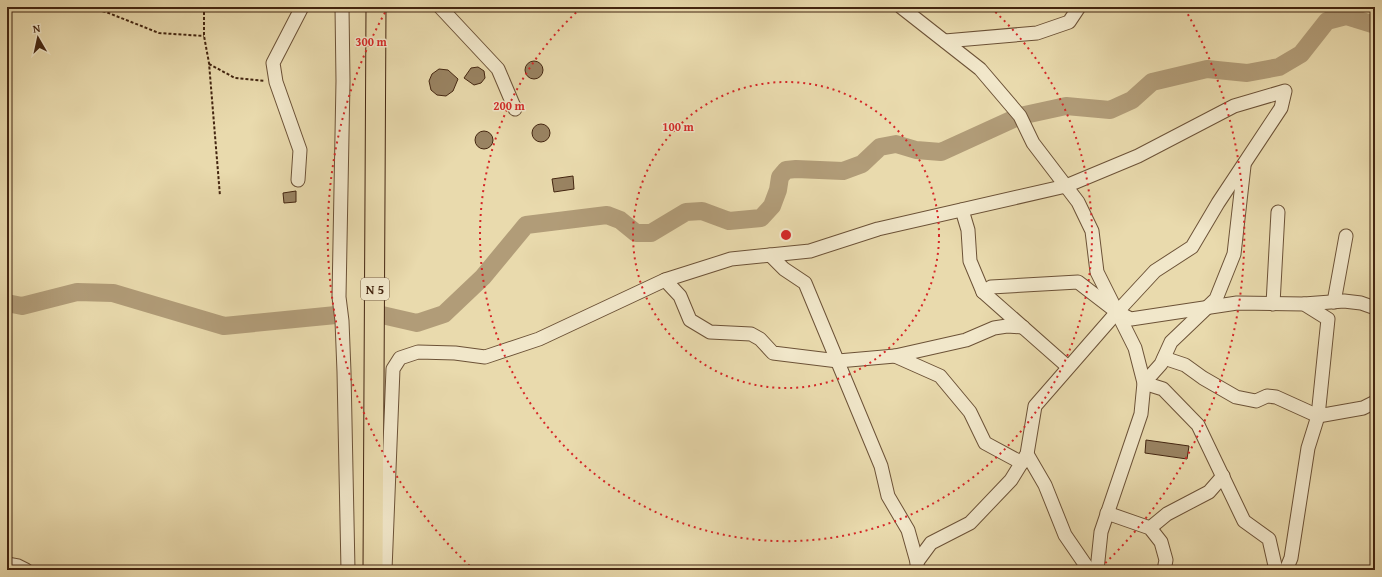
<svg xmlns="http://www.w3.org/2000/svg" width="1382" height="577" font-family="'Gentium Book Plus',serif">
<style>
.lines{fill:none;stroke-linecap:round;stroke-linejoin:round}
.river{stroke:#b19c78;stroke-width:18}
.building{fill:#998362;stroke:#432510}
.minor-casing{stroke:#6c5237;stroke-width:15}
.highway-casing{stroke:#432510;stroke-width:21}
.path{stroke:#432510;stroke-width:2;stroke-dasharray:3 2;stroke-linecap:butt}
.minor{stroke:#f1e7ca;stroke-width:13}
.highway{stroke:#e9daad;stroke-width:19}
.ring{fill:none;stroke:#d62828;stroke-width:2;stroke-dasharray:2 4}
.labels{text-anchor:middle;dominant-baseline:central;stroke-width:3;stroke-linejoin:round;paint-order:stroke}
.shield{fill:#f1e7ca;stroke:#775f48;stroke-width:1}
.shield-label{font-size:13px;font-weight:bold;fill:#432510}
.centre{fill:#d62828;stroke:#f1e7ca;stroke-width:2}
.ring-label{font-size:12px;text-anchor:middle;font-weight:bold;fill:#d62828;stroke:#f1e7ca;stroke-width:3;stroke-linejoin:round;paint-order:stroke}
</style>
<rect width="100%" height="100%" fill="#e9daad"/>
<filter id="stains"><feTurbulence type="fractalNoise" baseFrequency=".005" numOctaves="4"/><feColorMatrix values="0 0 0 0 .2 0 0 0 0 .09 0 0 0 0 .02 0 0 0 .5 -.17"/></filter>
<radialGradient id="worn" r=".72"><stop offset=".6" stop-color="#630" stop-opacity="0"/><stop offset="1" stop-color="#630" stop-opacity=".3"/></radialGradient>
<g class="lines">
<!-- river -->
<g class="river">
<polyline points="7,303 22,306 77,292 113,293 224,326 336,315"/>
<polyline points="382,315 417,323 444,314 483,277 526,225 607,215 620,220 636,233 651,233 686,212 702,211 729,221 761,218 772,206 778,190 780,177 786,170 796,169 843,171 862,164 880,147 896,144 916,150 941,152 1020,116 1066,106 1110,110 1132,100 1152,82 1207,69 1247,73 1279,67 1301,54 1327,21 1346,16 1375,25"/>
</g>
</g>
<!-- building -->
<g class="building">
<circle cx="534" cy="70" r="9"/>
<polygon points="478,67 484,71 485,78 481,83 474,85 464,78 471,68"/>
<polygon points="439,69 448,70 458,79 453,91 446,96 437,95 431,90 429,81 432,74"/>
<circle cx="541" cy="133" r="9"/>
<circle cx="484" cy="140" r="9"/>
<polygon points="573,176 574,189 554,192 552,179"/>
<polygon points="296,191 296,202 284,203 283,193"/>
<polygon points="1146,440 1189,446 1187,459 1145,453"/>
</g>
<g class="lines">
<defs>
<g id="minor">
<polyline points="342,7 343,81 339,297 342,321 344,372 348,570"/>
<polyline points="440,7 498,69 515,109"/>
<polyline points="901,7 980,69 1020,116 1033,143 1078,202 1092,231 1097,272 1135,348 1144,383 1141,414 1101,532 1097,570"/>
<polyline points="945,41 1037,33 1069,22 1079,7"/>
<polyline points="1244,166 1234,254 1216,299 1171,342 1161,364 1144,383 1163,389 1198,425 1244,521 1269,539 1276,570"/>
<polyline points="298,180 300,150 276,82 273,63 302,7"/>
<polyline points="962,210 968,230 970,261 983,292 1068,367"/>
<polyline points="770,255 784,269 805,283 881,466 888,496 908,530 917,562 917,567"/>
<polyline points="665,280 680,296 690,320 710,332 751,334 760,339 773,353 838,361 895,356 966,340 994,328 1007,326 1023,327"/>
<polyline points="983,292 991,287 1078,282 1117,312 1131,319 1237,303 1304,304 1328,319 1318,416 1308,448 1291,558 1286,570"/>
<polyline points="1334,302 1346,236"/>
<polyline points="1273,304 1278,212"/>
<polyline points="1304,304 1344,301 1361,303 1375,308"/>
<polyline points="895,356 940,376 970,412 985,443 1022,463"/>
<polyline points="1164,358 1185,365 1203,378 1236,397 1256,401 1267,396 1276,397 1318,416 1363,408 1375,402"/>
<polyline points="1027,454 1045,485 1065,535 1089,570"/>
<polyline points="1107,513 1150,528 1161,542 1166,560 1164,570"/>
<polyline points="1150,528 1167,514 1209,492 1223,476"/>
<polyline points="7,564 18,566 26,570"/>
<polyline points="385,570 393,369 400,358 418,352 455,353 485,357 539,339 665,280 731,259 810,251 878,229 1066,186 1138,156 1234,106 1285,91 1281,108 1218,203 1192,247 1155,271 1117,312 1035,406 1027,454 1011,480 970,523 931,543 917,562"/>
</g>
<polyline id="highway" points="373,570 376,7"/>
</defs>
<!-- minor casing -->
<use href="#minor" class="minor-casing"/>
<!-- highway casing -->
<use href="#highway" class="highway-casing"/>
<!-- path -->
<g class="path">
<polyline points="83,7 106,12 159,33 204,36"/>
<polyline points="204,7 204,36 209,63 220,196"/>
<polyline points="209,64 235,78 265,81"/>
</g>
<!-- minor -->
<use href="#minor" class="minor"/>
<!-- highway -->
<use href="#highway" class="highway"/>
</g>
<!-- distance rings -->
<g class="ring">
<circle cx="786" cy="235" r="153"/>
<path d="M991 8A306 306 0 1 1 581 8"/>
<path d="M474 570A458 458 0 0 1 387 9M1185 9A458 458 0 0 1 1098 570"/>
</g>
<g class="labels">
<!-- shield labels -->
<rect class="shield" x="361" y="278" width="28" height="22" rx="3"/>
<g class="shield-label">
<text x="375" y="289">N 5</text>
</g>
</g>
<circle cx="786" cy="235" r="6" class="centre"/>
<g class="ring-label">
<text x="371" y="46">300 m</text>
<text x="509" y="110">200 m</text>
<text x="678" y="131">100 m</text>
</g>
<!-- margin -->
<rect width="1382" height="577" fill="none" stroke="#e9daad" stroke-width="24"/>
<rect x="8" y="8" width="1366" height="561" fill="none" stroke="#432510" stroke-width="2"/>
<rect x="12" y="12" width="1358" height="553" fill="none" stroke="#432510"/>
<!-- north arrow -->
<g transform="translate(38 38) rotate(351)" stroke="#f1e7ca" stroke-width="3" paint-order="stroke">
<path d="M0-3L7 15L0 10L-7 15Z" fill="#432510"/>
<text y="-6" font-size="11" font-weight="bold" text-anchor="middle" fill="#432510">N</text>
</g>
<rect width="100%" height="100%" filter="url(#stains)"/>
<rect width="100%" height="100%" fill="url(#worn)"/>
</svg>
